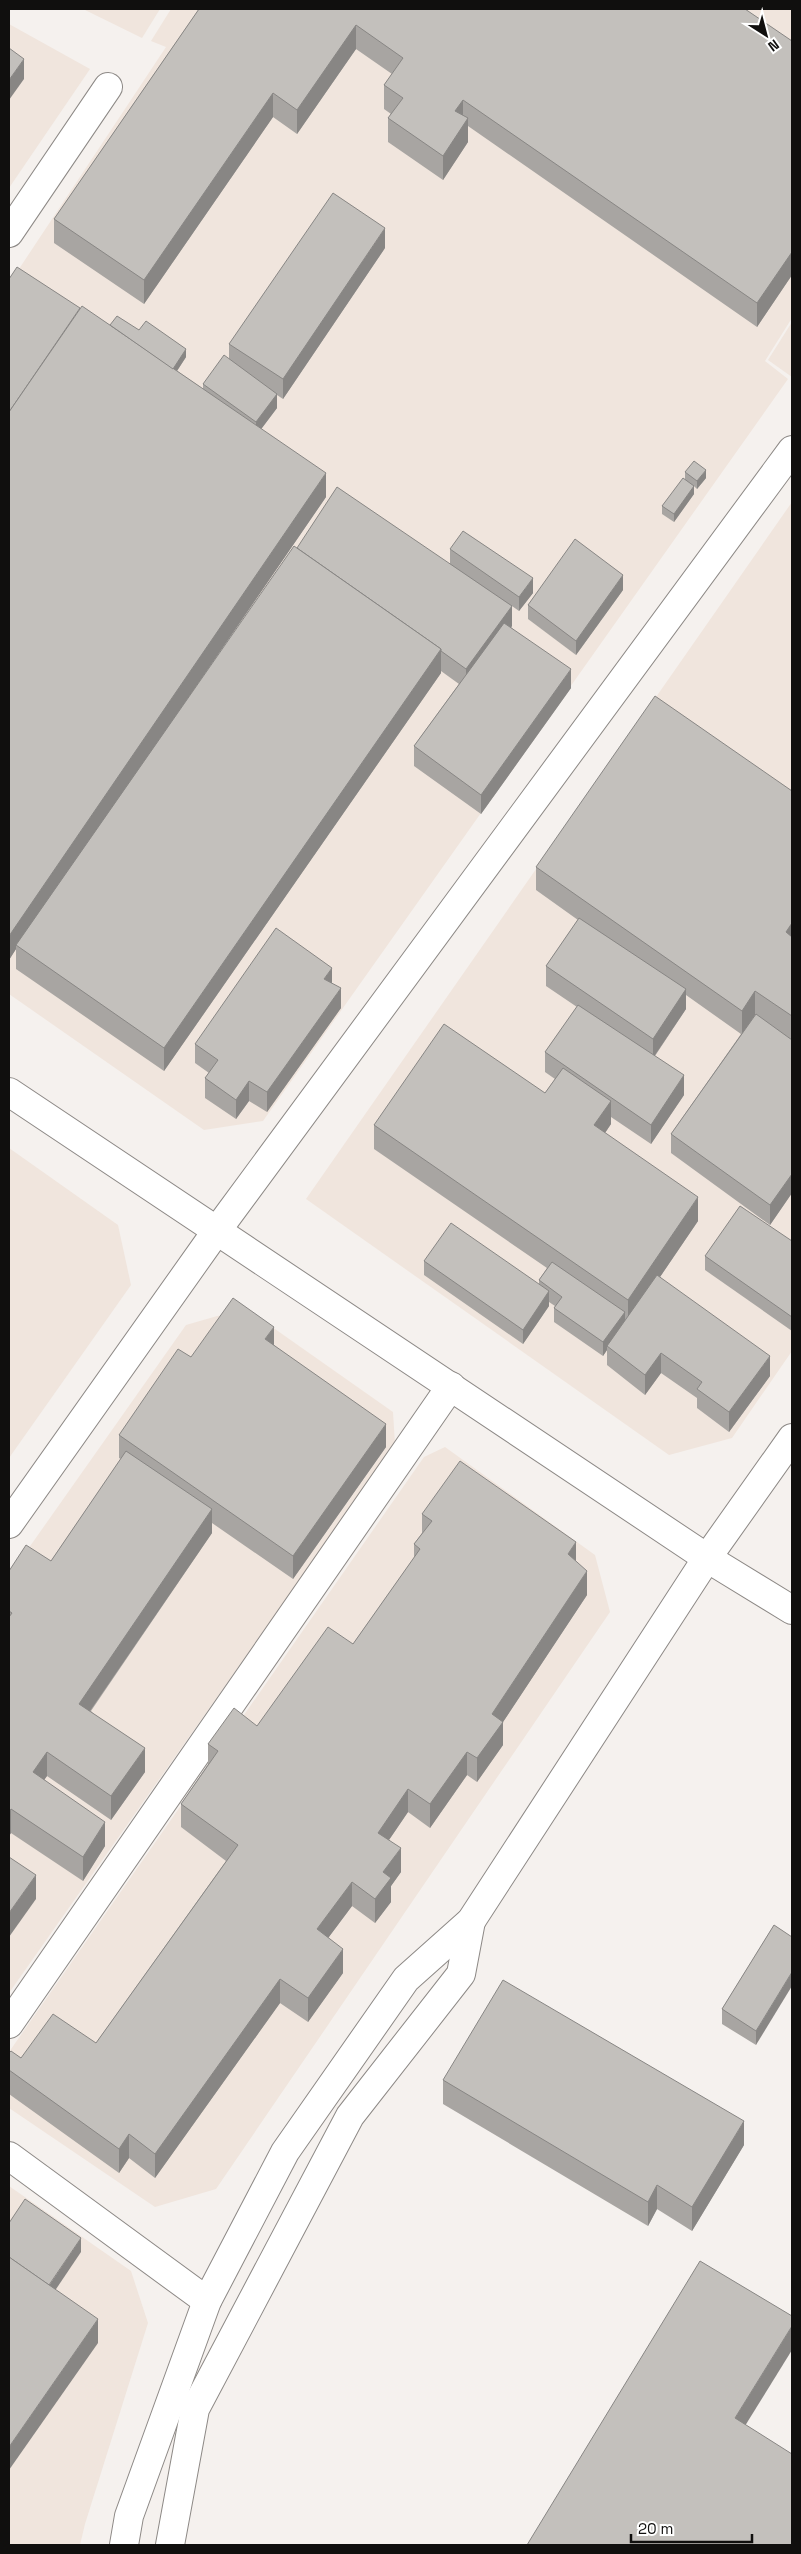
<svg xmlns="http://www.w3.org/2000/svg" width="801" height="2554" font-family="'Space Grotesk',sans-serif">
<style>
.built{fill:#f0e5dd}
.lines{fill:none;stroke-linecap:round;stroke-linejoin:round}
.street-casing{stroke:#8d8986;stroke-width:30}
.secondary-casing{stroke:#8d8986;stroke-width:30}
.street{stroke:#fff;stroke-width:28}
.secondary{stroke:#fff;stroke-width:28}
.wall{fill:#a8a5a2}
.shaded-wall{fill:#888684}
.building{fill:#c3c0bc;stroke:#888684}
</style>
<rect width="100%" height="100%" fill="#f5f1ee"/>
<!-- built -->
<g class="built">
<polygon points="83,9 160,9 142,38"/>
<polygon points="171,9 792,9 792,318 765,361 788,379 263,1121 204,1130 9,994 9,284 166,47 151,41"/>
<polygon points="9,24 90,69 9,188"/>
<polygon points="792,322 792,377 768,360"/>
<polygon points="792,502 792,1351 732,1438 669,1455 306,1199"/>
<polygon points="9,1148 118,1225 131,1285 9,1458"/>
<polygon points="245,1308 393,1412 395,1444 9,1993 9,1576 186,1325"/>
<polygon points="445,1447 595,1555 610,1612 216,2189 155,2207 9,2108 9,2052 424,1457"/>
<polygon points="9,2186 131,2271 148,2323 85,2524 80,2545 9,2545"/>
</g>
<g class="lines">
<defs>
<g id="street">
<polyline points="9,233 108,87"/>
<polyline points="9,1524 218,1229 792,450"/>
<polyline points="9,2024 451,1386"/>
<polyline points="9,2156 207,2301"/>
</g>
<g id="secondary">
<polyline points="9,1092 707,1558 792,1610"/>
<polyline points="124,2545 129,2516 207,2301 285,2152 406,1979 471,1921 707,1558 792,1438"/>
<polyline points="170,2545 195,2409 350,2116 461,1974 471,1921"/>
</g>
</defs>
<!-- street casing -->
<use href="#street" class="street-casing"/>
<!-- secondary casing -->
<use href="#secondary" class="secondary-casing"/>
<!-- street -->
<use href="#street" class="street"/>
<!-- secondary -->
<use href="#secondary" class="secondary"/>
</g>
<!-- wall -->
<g class="wall">
<polygon points="199,9 792,41 792,275 757,327 468,126 468,142 443,180 388,142 388,118 391,114 384,109 384,85 392,74 356,49 297,134 273,117 144,304 54,243 54,219"/>
<polygon points="385,248 283,399 277,395 277,408 261,429 326,497 176,716 297,548 450,564 450,549 533,593 519,611 512,606 512,626 511,627 571,688 481,814 414,766 414,746 459,684 441,671 441,673 164,1071 16,969 16,949 9,960 80,308 110,325 139,330 186,357 177,371 203,389 203,384 229,359 229,344"/>
<polygon points="685,472 706,478 697,489 694,486 694,494 674,522 662,514 662,506 685,479"/>
<polygon points="623,590 576,655 528,619 528,605"/>
<polygon points="792,791 792,1193 770,1225 671,1153 671,1134 741,1034 686,995 686,1009 655,1056 684,1095 651,1144 611,1117 611,1124 605,1133 698,1221 660,1277 770,1376 729,1432 697,1408 697,1398 661,1373 645,1395 607,1365 607,1350 603,1356 554,1322 554,1308 555,1306 549,1302 549,1306 523,1344 424,1275 424,1261 539,1285 539,1280 547,1268 374,1149 374,1125 545,1093 555,1079 545,1072 545,1052 577,1007 546,986 546,966 578,920 536,890 536,867"/>
<polygon points="332,983 341,1008 267,1112 249,1101 236,1119 205,1098 205,1078 209,1073 195,1063 195,1044"/>
<polygon points="792,1241 792,1331 705,1270 705,1256"/>
<polygon points="274,1345 386,1447 293,1579 212,1523 212,1533 91,1711 145,1772 111,1820 47,1776 44,1779 105,1846 83,1881 11,1833 9,1836 9,1571 51,1561 121,1459 119,1458 119,1435 191,1357"/>
<polygon points="422,1514 576,1561 587,1595 503,1722 503,1745 477,1782 467,1775 430,1828 408,1812 389,1840 401,1872 391,1886 391,1902 375,1923 352,1906 328,1938 343,1973 308,2022 280,2003 155,2178 129,2158 119,2173 9,2094 9,2053 21,2058 96,2043 226,1861 181,1827 181,1804 208,1764 208,1744 257,1726 353,1644 414,1558 414,1544 422,1533"/>
<polygon points="774,1925 756,2045 722,2024 722,2009"/>
<polygon points="443,2080 744,2145 692,2231 657,2209 648,2226 443,2104"/>
</g>
<!-- shaded-wall -->
<g class="shaded-wall">
<polygon points="356,25 356,49 297,134 297,110"/>
<polygon points="24,59 24,79 9,100 9,80"/>
<polygon points="273,93 273,117 144,304 144,280"/>
<polygon points="463,100 463,123 455,111"/>
<polygon points="468,118 468,142 443,180 443,156"/>
<polygon points="385,228 385,248 283,399 283,379"/>
<polygon points="792,252 792,275 757,327 757,303"/>
<polygon points="186,349 186,357 171,380 171,372"/>
<polygon points="277,394 277,408 256,436 256,422"/>
<polygon points="706,470 706,478 697,489 697,481"/>
<polygon points="326,473 326,497 18,946 16,945 16,949 9,960 9,936"/>
<polygon points="694,486 694,494 674,522 674,514"/>
<polygon points="623,575 623,590 576,655 576,641"/>
<polygon points="533,578 533,593 519,611 519,597"/>
<polygon points="512,606 512,626 466,689 466,669"/>
<polygon points="441,649 441,673 164,1071 164,1048"/>
<polygon points="571,669 571,688 481,814 481,795"/>
<polygon points="792,923 792,942 786,932"/>
<polygon points="332,968 332,987 324,979"/>
<polygon points="341,988 341,1008 267,1112 267,1092"/>
<polygon points="686,989 686,1009 653,1058 653,1039"/>
<polygon points="755,991 755,1015 742,1035 742,1011"/>
<polygon points="684,1075 684,1095 651,1144 651,1125"/>
<polygon points="249,1081 249,1101 236,1119 236,1100"/>
<polygon points="611,1101 611,1124 594,1149 594,1125"/>
<polygon points="792,1174 792,1193 770,1225 770,1205"/>
<polygon points="698,1197 698,1221 628,1324 628,1300"/>
<polygon points="549,1291 549,1306 523,1344 523,1330"/>
<polygon points="625,1312 625,1327 607,1346 607,1350 603,1356 603,1342"/>
<polygon points="274,1327 274,1350 265,1339"/>
<polygon points="661,1353 661,1373 645,1395 645,1375"/>
<polygon points="770,1356 770,1376 729,1432 729,1412"/>
<polygon points="386,1424 386,1447 293,1579 293,1556"/>
<polygon points="212,1509 212,1533 79,1727 79,1704"/>
<polygon points="576,1542 576,1566 568,1554"/>
<polygon points="587,1571 587,1595 503,1722 503,1745 477,1782 477,1758 492,1714"/>
<polygon points="145,1748 145,1772 111,1820 111,1796"/>
<polygon points="47,1752 47,1776 33,1796 33,1772"/>
<polygon points="467,1752 467,1775 430,1828 430,1804"/>
<polygon points="408,1789 408,1812 378,1856 378,1833"/>
<polygon points="11,1809 11,1833 9,1836 9,1812"/>
<polygon points="105,1822 105,1846 83,1881 83,1857"/>
<polygon points="401,1848 401,1872 391,1886 391,1902 375,1923 375,1899 383,1872"/>
<polygon points="36,1875 36,1899 9,1937 9,1913"/>
<polygon points="352,1882 352,1906 317,1953 317,1929"/>
<polygon points="343,1949 343,1973 308,2022 308,1998"/>
<polygon points="792,1972 792,1986 756,2045 756,2031"/>
<polygon points="280,1979 280,2003 155,2178 155,2154"/>
<polygon points="744,2121 744,2145 692,2231 692,2207"/>
<polygon points="129,2134 129,2158 119,2173 119,2149"/>
<polygon points="657,2185 657,2209 648,2226 648,2202"/>
<polygon points="81,2238 81,2252 46,2304 46,2290"/>
<polygon points="98,2319 98,2343 9,2470 9,2447"/>
<polygon points="792,2326 792,2350 735,2442 735,2418"/>
</g>
<!-- building -->
<g class="building">
<polygon points="199,9 745,9 792,41 792,252 757,303 463,100 455,111 468,118 443,156 388,118 403,98 384,85 403,58 356,25 297,110 273,93 144,280 54,219"/>
<polygon points="9,48 24,59 9,80"/>
<polygon points="333,193 385,228 283,379 229,344"/>
<polygon points="17,267 80,308 9,412 9,279"/>
<polygon points="82,306 326,473 9,936 9,412"/>
<polygon points="117,316 139,330 146,321 186,349 173,369 110,325"/>
<polygon points="224,355 277,394 256,422 203,384"/>
<polygon points="694,461 706,470 697,481 685,472"/>
<polygon points="683,478 694,486 674,514 662,506"/>
<polygon points="337,487 512,606 466,669 441,651 441,649 297,548"/>
<polygon points="463,531 533,578 519,597 450,549"/>
<polygon points="575,539 623,575 576,641 528,605"/>
<polygon points="294,546 441,649 164,1048 16,945"/>
<polygon points="504,623 571,669 481,795 414,746"/>
<polygon points="655,696 792,791 792,923 786,932 792,937 792,1016 755,991 742,1011 536,867"/>
<polygon points="579,918 686,989 653,1039 546,966"/>
<polygon points="276,928 332,968 324,979 341,988 267,1092 249,1081 236,1100 205,1078 218,1060 195,1044"/>
<polygon points="578,1005 684,1075 651,1125 545,1052"/>
<polygon points="756,1014 792,1040 792,1174 770,1205 671,1134"/>
<polygon points="444,1024 545,1093 563,1068 611,1101 594,1125 698,1197 628,1300 374,1125"/>
<polygon points="740,1206 792,1241 792,1317 705,1256"/>
<polygon points="451,1223 549,1291 523,1330 424,1261"/>
<polygon points="552,1262 625,1312 603,1342 554,1308 562,1297 539,1280"/>
<polygon points="657,1275 770,1356 729,1412 697,1389 702,1382 661,1353 645,1375 607,1346"/>
<polygon points="233,1298 274,1327 265,1339 386,1424 293,1556 119,1435 178,1349 191,1357"/>
<polygon points="126,1451 212,1509 79,1704 145,1748 111,1796 47,1752 33,1772 105,1822 83,1857 11,1809 9,1812 9,1617 12,1613 9,1611 9,1571 26,1545 51,1561"/>
<polygon points="460,1461 576,1542 568,1554 587,1571 492,1714 503,1722 477,1758 467,1752 430,1804 408,1789 378,1833 401,1848 383,1872 391,1878 375,1899 352,1882 317,1929 343,1949 308,1998 280,1979 155,2154 129,2134 119,2149 9,2070 9,2053 11,2051 21,2058 53,2014 96,2043 238,1845 181,1804 218,1751 208,1744 234,1708 257,1726 328,1627 353,1644 420,1549 414,1544 432,1521 422,1514"/>
<polygon points="9,1857 36,1875 9,1913"/>
<polygon points="774,1925 792,1937 792,1972 756,2031 722,2009"/>
<polygon points="503,1980 744,2121 692,2207 657,2185 648,2202 443,2080"/>
<polygon points="25,2199 81,2238 49,2285 9,2257 9,2223"/>
<polygon points="9,2257 98,2319 9,2447"/>
<polygon points="700,2261 792,2316 792,2326 735,2418 792,2454 792,2545 527,2545"/>
</g>
<!-- border -->
<rect width="801" height="2554" fill="none" stroke="#100f0e" stroke-width="20"/>
<!-- north arrow -->
<g transform="translate(766 35) rotate(144)" stroke="#ffffff" stroke-width="4" paint-order="stroke">
<path d="M0-4L9 19L0 12L-9 19Z" fill="#100f0e"/>
<text y="-8" font-size="14" font-weight="bold" text-anchor="middle" fill="#100f0e">N</text>
</g>
<!-- scale -->
<path d="M631 2534v8h121v-8" fill="none" stroke="#100f0e" stroke-width="2.5"/>
<text x="638" y="2534" font-size="15" fill="#100f0e" stroke="#ffffff" stroke-width="4" paint-order="stroke">20 m</text>
</svg>
